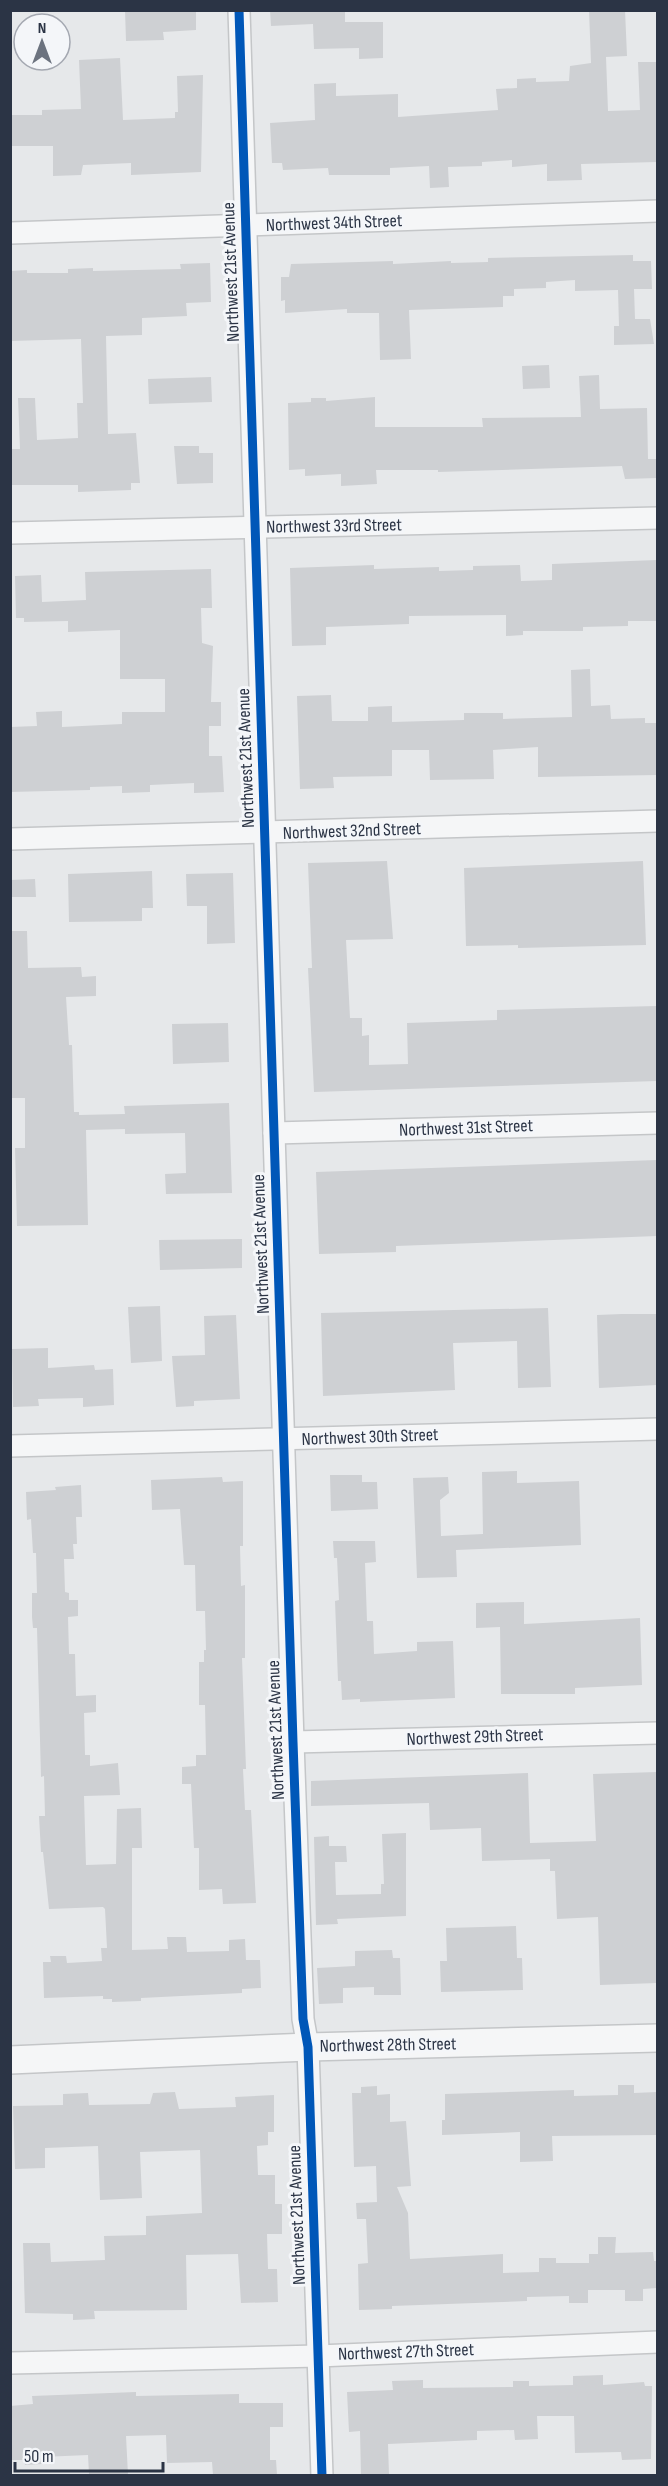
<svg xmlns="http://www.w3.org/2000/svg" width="668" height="2486" font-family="'Sofia Sans Condensed',sans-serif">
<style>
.building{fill:#ced0d3}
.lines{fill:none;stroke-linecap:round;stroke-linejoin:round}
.minor-casing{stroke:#c4c6c8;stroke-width:24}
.tertiary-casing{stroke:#c4c6c8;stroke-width:30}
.minor{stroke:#f5f6f7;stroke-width:21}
.tertiary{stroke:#f5f6f7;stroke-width:27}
.cycleway-casing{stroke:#f4f6f9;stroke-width:13}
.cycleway{stroke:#0057b8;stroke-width:9}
.labels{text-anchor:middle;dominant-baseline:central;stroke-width:6;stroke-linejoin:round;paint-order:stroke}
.street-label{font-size:18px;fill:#2b3445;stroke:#f4f6f9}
</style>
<rect width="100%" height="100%" fill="#e6e8ea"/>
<!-- building -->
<g class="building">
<polygon points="125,10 196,10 196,30 163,32 164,40 126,41"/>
<polygon points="270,10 345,10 345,22 383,22 383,58 359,59 359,48 314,49 313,24 271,26"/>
<polygon points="589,10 625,10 627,56 606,57 608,111 640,110 638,62 657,62 657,162 581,164 582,180 547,181 547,164 512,167 512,160 482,162 482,166 448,167 449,187 430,188 429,166 390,168 390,175 329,175 328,168 283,170 282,163 272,163 270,123 315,120 314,84 336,83 336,96 398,94 398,117 498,110 496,89 517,88 517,79 536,78 536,82 569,81 570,66 591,63"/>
<polygon points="120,58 123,120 175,118 175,112 178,112 177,76 203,75 201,172 131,175 131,163 83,165 81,175 53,176 53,146 10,146 10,115 42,115 42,110 81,109 79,60"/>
<polygon points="633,255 633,261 651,261 652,289 634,289 635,319 650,319 654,344 614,345 614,326 619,326 618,290 575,291 575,280 546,282 546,288 514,289 514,296 503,296 503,307 409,310 411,359 380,360 379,313 347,313 347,309 285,313 285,300 281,301 281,277 289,277 291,264 393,261 393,264 451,261 451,263 488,262 488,258"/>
<polygon points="210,263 211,302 186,303 187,316 142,318 142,335 106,336 108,434 136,433 140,483 131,483 131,490 78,492 78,485 10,485 10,449 20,449 18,398 35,398 37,440 78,438 77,403 83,403 81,339 10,341 10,271 27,270 27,273 68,273 68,269 93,268 93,271 181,269 180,264"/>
<polygon points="549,365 550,388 523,389 522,366"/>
<polygon points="599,375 600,409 647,408 648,459 657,459 657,478 625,479 622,466 438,472 438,470 376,470 377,484 341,486 341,474 305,476 305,469 289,470 288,403 311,402 311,398 326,398 326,401 375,397 375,427 483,427 482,418 581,417 579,376"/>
<polygon points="211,377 212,402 149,404 148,379"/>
<polygon points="174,446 199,446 199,453 213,453 213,483 177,484"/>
<polygon points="657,560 656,621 628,621 628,626 583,627 583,631 523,631 523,635 506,636 506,615 409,616 409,624 326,627 326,645 292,646 290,568 374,565 374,569 439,567 439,571 473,570 473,566 520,565 521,581 552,580 552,564"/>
<polygon points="211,569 212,608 201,608 202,643 213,646 211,702 221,702 221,726 209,726 209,756 222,756 224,792 194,793 194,783 150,785 150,792 122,793 122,786 90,787 90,790 10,792 10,727 37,726 36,712 62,711 62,727 122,724 122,712 165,712 165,679 120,679 120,630 68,632 68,621 24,622 24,618 16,618 15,576 41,575 42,602 86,600 85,572"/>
<polygon points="590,669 591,706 610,705 611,719 645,718 645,723 656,723 657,775 538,777 538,747 493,750 494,779 430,780 429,750 392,750 392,776 333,777 334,788 300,789 297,696 331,695 332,721 368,721 368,707 392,706 392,722 464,720 464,713 503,713 503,719 572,717 571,670"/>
<polygon points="387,861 393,939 346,940 350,1018 362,1018 362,1036 369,1035 369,1065 408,1064 407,1023 497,1020 497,1010 656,1006 657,1081 314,1092 308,968 312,968 308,863"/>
<polygon points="643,861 646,945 518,948 518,945 466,946 464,868"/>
<polygon points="152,871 153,908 142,908 142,921 69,922 68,874"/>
<polygon points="233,873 235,943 207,944 207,906 187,906 186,874"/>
<polygon points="35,879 36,897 10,897 10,880"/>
<polygon points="10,931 27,931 28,968 81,967 82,977 96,976 96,996 66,997 69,1045 72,1045 74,1112 79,1112 79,1115 125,1114 124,1106 229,1103 232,1193 166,1194 165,1174 186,1173 185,1133 125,1134 125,1129 86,1130 88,1225 17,1226 15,1148 25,1148 25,1098 10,1098"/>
<polygon points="228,1023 229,1062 173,1064 172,1024"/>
<polygon points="657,1160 657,1236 396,1246 396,1252 319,1254 316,1172"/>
<polygon points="242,1239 242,1268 160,1270 159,1240"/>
<polygon points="160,1306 162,1361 131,1363 128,1307"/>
<polygon points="548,1308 551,1387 518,1388 517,1341 453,1343 455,1390 323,1396 321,1313"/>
<polygon points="622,1314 657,1314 657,1385 599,1388 597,1315"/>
<polygon points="236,1315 240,1399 194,1401 194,1406 176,1407 172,1356 205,1355 204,1316"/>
<polygon points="48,1348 48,1368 94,1365 95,1370 113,1369 114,1405 83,1407 83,1398 38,1399 39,1406 13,1407 12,1349"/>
<polygon points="517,1471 517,1483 579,1481 581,1545 456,1550 457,1577 417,1578 413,1478 448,1477 449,1493 440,1500 441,1536 483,1534 482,1472"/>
<polygon points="330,1475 362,1475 362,1482 377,1482 378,1509 331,1511"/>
<polygon points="222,1477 223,1482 243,1481 243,1546 240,1546 241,1586 245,1585 245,1658 242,1658 246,1769 243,1769 245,1810 251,1810 256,1903 223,1904 222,1889 199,1890 199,1848 194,1848 191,1784 182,1784 182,1767 196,1766 196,1755 206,1755 205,1705 199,1705 199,1662 204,1662 204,1650 206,1650 205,1611 196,1611 195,1565 184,1565 180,1509 152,1510 151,1480"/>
<polygon points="81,1485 82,1517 76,1517 77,1544 73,1544 74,1559 64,1559 65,1592 69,1593 69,1600 78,1600 78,1616 68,1617 69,1654 75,1654 76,1696 96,1695 96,1712 84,1713 85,1755 90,1755 90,1766 118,1763 120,1795 84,1796 86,1865 116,1864 117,1809 141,1808 142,1848 132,1848 132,1950 168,1949 167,1937 186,1937 187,1952 229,1951 229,1940 245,1939 246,1960 260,1960 261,1988 242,1989 242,1993 141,1998 141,2001 112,2002 112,1999 103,1999 103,1996 44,1998 43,1962 51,1962 50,1956 66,1956 67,1963 102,1961 101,1948 107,1948 105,1909 103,1907 49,1909 43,1852 41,1852 39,1816 45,1816 44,1776 41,1777 37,1628 33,1628 32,1617 32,1593 37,1593 36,1553 33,1553 31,1519 27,1520 26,1492 56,1490 55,1487"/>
<polygon points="333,1541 375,1541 376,1562 365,1563 367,1621 373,1621 374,1654 417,1651 417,1642 453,1641 455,1698 360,1702 360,1699 342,1700 341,1681 338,1681 335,1601 339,1600 337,1558 334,1558"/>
<polygon points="524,1602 524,1624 640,1618 642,1685 575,1688 575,1694 501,1694 500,1627 476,1628 476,1603"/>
<polygon points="657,1772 657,1983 600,1985 598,1917 557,1919 555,1871 550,1871 550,1859 482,1861 481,1828 430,1830 429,1803 311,1806 311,1781 528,1773 530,1843 596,1841 593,1774"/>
<polygon points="406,1833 406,1916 337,1919 338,1924 316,1925 314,1837 329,1836 329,1846 346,1846 347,1862 335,1862 336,1895 381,1894 381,1884 384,1884 382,1834"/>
<polygon points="516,1926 517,1958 522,1958 523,1990 441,1992 440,1961 447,1961 446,1928"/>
<polygon points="392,1950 393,1958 400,1958 401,1995 374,1995 374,1987 343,1988 343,2003 319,2004 317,1968 355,1966 355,1951"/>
<polygon points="618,2085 634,2085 634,2093 657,2092 657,2135 552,2136 553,2161 520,2162 520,2132 442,2135 442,2120 445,2120 445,2094 574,2090 574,2096 618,2095"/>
<polygon points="377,2086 377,2095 390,2094 390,2122 406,2121 411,2186 397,2187 408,2213 410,2259 503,2254 503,2273 539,2272 539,2258 556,2258 556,2263 589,2263 589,2254 598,2254 598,2237 616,2237 615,2253 653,2252 654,2261 657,2261 657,2288 643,2289 643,2301 625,2301 625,2290 588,2290 588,2303 569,2303 569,2296 527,2297 527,2301 392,2306 392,2309 359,2310 358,2264 368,2263 366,2219 357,2219 356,2203 377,2202 376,2166 354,2167 352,2093 361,2093 361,2087"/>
<polygon points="175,2092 179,2109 236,2107 235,2097 274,2095 274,2132 268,2132 268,2145 257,2146 258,2175 275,2175 275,2204 282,2204 282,2234 267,2234 268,2269 277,2269 278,2302 241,2303 238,2254 186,2255 187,2310 94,2311 95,2319 73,2320 73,2314 25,2313 23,2243 50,2243 51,2262 105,2260 104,2236 146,2235 146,2216 202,2213 200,2150 140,2152 142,2198 100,2200 98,2146 45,2148 45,2168 15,2169 13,2106 63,2105 63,2094 88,2093 89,2105 150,2104 153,2093"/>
<polygon points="603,2375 603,2385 644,2382 645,2386 652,2386 651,2459 622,2460 621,2452 575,2453 574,2416 537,2416 538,2439 515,2440 514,2430 477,2431 477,2440 388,2444 389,2475 361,2475 360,2431 349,2432 347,2392 393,2390 392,2381 423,2380 423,2388 513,2387 513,2381 529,2381 529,2386 573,2385 573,2376"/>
<polygon points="136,2392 136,2396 239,2394 239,2403 283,2403 283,2427 270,2427 270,2460 276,2460 277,2475 213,2475 212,2462 167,2463 166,2435 126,2436 128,2475 89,2474 88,2455 42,2457 42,2464 25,2465 24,2460 10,2460 10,2406 33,2404 32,2396"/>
</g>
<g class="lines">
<defs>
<g id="minor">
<polyline points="239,10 293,1742 303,2019 308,2047 322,2476"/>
<polyline points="10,233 658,211"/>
<polyline points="10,533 658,518"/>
<polyline points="10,839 658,821"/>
<polyline points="274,1133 658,1123"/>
<polyline points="10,1446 658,1429"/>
<polyline points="293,1742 658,1733"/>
<polyline points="10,2363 318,2356 658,2342"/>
</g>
<polyline id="tertiary" points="10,2060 308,2047 658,2038"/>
</defs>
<!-- minor casing -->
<use href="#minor" class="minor-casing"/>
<!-- tertiary casing -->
<use href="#tertiary" class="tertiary-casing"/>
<!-- minor -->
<use href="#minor" class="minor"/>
<!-- tertiary -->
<use href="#tertiary" class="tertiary"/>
<defs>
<polyline id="cycleway" points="239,10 293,1742 303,2019 308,2047 322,2476"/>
</defs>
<!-- cycleway casing -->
<use href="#cycleway" class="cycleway-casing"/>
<!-- cycleway -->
<use href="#cycleway" class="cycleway"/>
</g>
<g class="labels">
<!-- street labels -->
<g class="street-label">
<text transform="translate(334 223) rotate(-2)">Northwest 34th Street</text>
<text transform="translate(231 272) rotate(-92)">Northwest 21st Avenue</text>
<text transform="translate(334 526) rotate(-1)">Northwest 33rd Street</text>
<text transform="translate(246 758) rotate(-92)">Northwest 21st Avenue</text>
<text transform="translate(352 831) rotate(-2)">Northwest 32nd Street</text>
<text transform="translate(466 1128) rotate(-2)">Northwest 31st Street</text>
<text transform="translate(261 1244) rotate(-92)">Northwest 21st Avenue</text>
<text transform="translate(370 1437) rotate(-2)">Northwest 30th Street</text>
<text transform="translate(276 1730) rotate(-92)">Northwest 21st Avenue</text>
<text transform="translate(475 1737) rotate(-2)">Northwest 29th Street</text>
<text transform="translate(388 2045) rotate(-1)">Northwest 28th Street</text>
<text transform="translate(297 2215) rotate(-92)">Northwest 21st Avenue</text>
<text transform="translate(406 2352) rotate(-2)">Northwest 27th Street</text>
</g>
</g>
<!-- border -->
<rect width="668" height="2486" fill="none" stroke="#2b3445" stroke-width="24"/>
<!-- north arrow -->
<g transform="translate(42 42)"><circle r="28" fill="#f4f6f9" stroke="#a4a8b1" stroke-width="1.5"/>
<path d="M0-4.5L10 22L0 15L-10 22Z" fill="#6c737f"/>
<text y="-9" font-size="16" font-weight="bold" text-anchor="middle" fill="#2b3445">N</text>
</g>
<!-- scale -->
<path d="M15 2462v9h148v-9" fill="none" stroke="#2b3445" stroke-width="3"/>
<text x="24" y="2462" font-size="18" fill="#2b3445" stroke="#f4f6f9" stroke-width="4.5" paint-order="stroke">50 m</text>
</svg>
